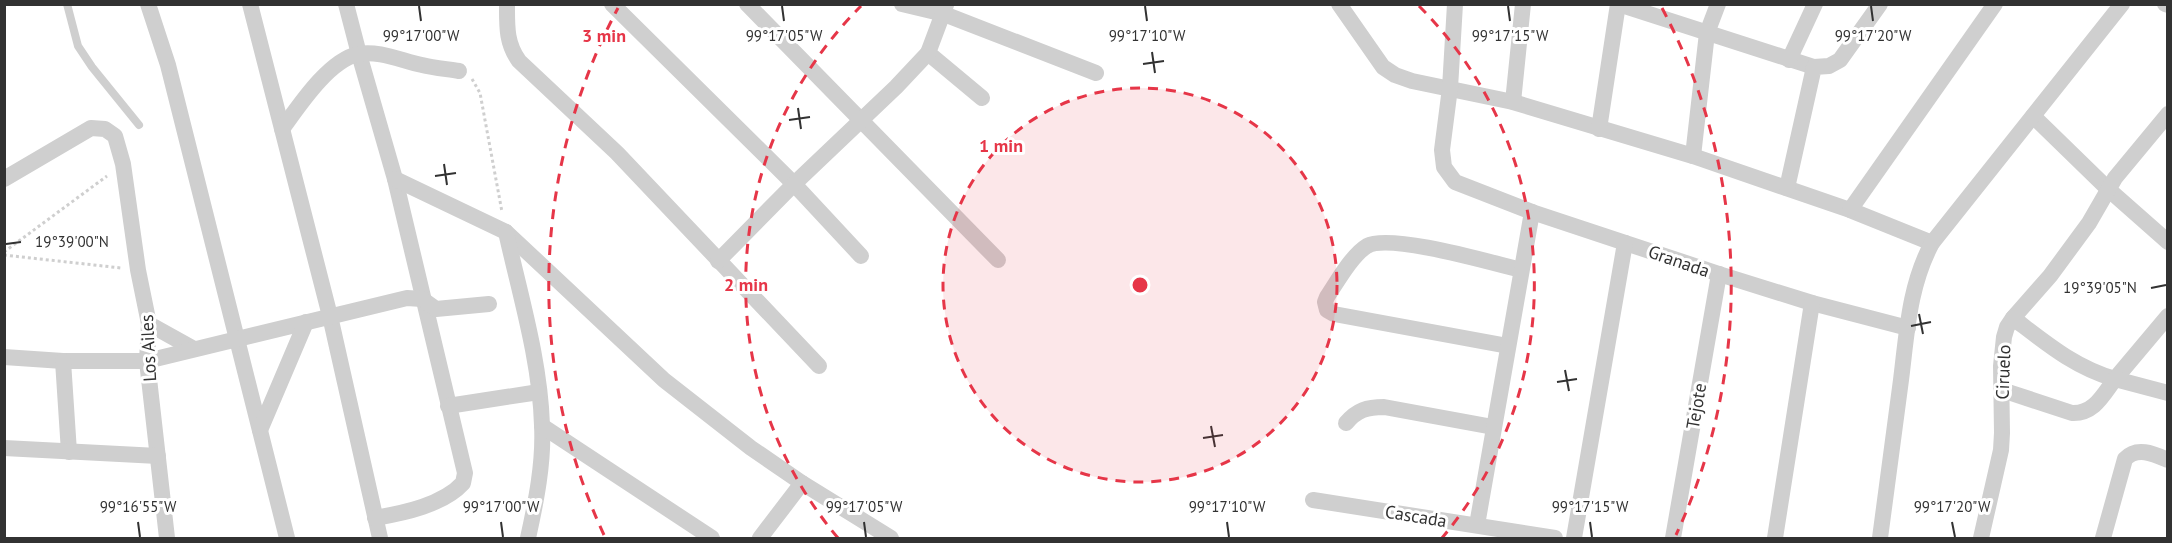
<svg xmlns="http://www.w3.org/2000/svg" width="2172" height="543" font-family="'PT Sans',sans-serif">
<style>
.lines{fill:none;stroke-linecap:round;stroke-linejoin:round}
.path{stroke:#cfcfcf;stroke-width:3;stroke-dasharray:3 3;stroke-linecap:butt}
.service{stroke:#cfcfcf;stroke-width:8}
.minor{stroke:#cfcfcf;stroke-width:16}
.ticks{fill:none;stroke:#323232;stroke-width:2}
.ring{fill:none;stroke:#e63648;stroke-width:3;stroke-dasharray:10 8}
.labels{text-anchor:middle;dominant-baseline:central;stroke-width:6;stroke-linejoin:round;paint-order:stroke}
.street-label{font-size:18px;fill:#323232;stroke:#fff}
.ticks-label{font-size:15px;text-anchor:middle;fill:#323232;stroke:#fff;stroke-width:6;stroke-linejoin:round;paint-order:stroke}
.centre{fill:#e63648;stroke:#fff;stroke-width:3}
.ring-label{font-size:18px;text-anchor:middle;font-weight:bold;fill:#e63648;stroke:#fff;stroke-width:6;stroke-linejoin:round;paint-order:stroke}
</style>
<rect width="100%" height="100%" fill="#fff"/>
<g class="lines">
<!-- path -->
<g class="path">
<polyline points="472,79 480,93 502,212"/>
<polyline points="4,252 107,176"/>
<polyline points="4,255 121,268"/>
</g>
<!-- service -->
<polyline class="service" points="67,4 78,46 92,67 139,125"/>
<!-- minor -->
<g class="minor">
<polyline points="148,4 168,65 287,538"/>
<polyline points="250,4 330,316 380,538"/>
<path d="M346,4l13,50 36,125 70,294 -2,10c-20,22 -59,30 -88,35"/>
<path d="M507,4c0,22 -1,39 12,57l98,92 202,213"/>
<polyline points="612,4 794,184 861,256"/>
<polyline points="747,4 998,260"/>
<polyline points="902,4 944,14 1096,73"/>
<polyline points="1339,4 1383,67 1395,75 1412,81 1513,102 1693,156 1850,210 1932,243"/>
<polyline points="1455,4 1450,88 1442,150 1444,167 1455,182 1532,212 1719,274 1812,303 1908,328"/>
<polyline points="1618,4 1814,67"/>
<polyline points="2165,4 2168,5"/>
<polyline points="946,5 928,53 982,98"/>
<polyline points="1789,60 1815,4"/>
<polyline points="1513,102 1523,4"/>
<polyline points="2033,116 2108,189 2168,242"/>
<path d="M282,129c17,-23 46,-68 76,-75 21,-4 44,7 64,11 12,3 25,4 37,6"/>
<polyline points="1599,129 1618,4"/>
<polyline points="1693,156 1707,33 1718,4"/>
<polyline points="4,179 91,128 105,129 115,136 123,164 138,270 149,324 147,361 167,538"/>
<polyline points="395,179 506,232 664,380 751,448 802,483 891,538"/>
<polyline points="1787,188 1814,67 1829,66 1840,60 1880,4"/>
<polyline points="1850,210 1995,4"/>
<path d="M506,232c14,63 34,128 36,193 2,37 -6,77 -14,113"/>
<polyline points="718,261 794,184 896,87 928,53"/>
<path d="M2013,318c33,25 61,49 102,61l53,-63"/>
<polyline points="149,324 194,349"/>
<path d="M1508,346l-174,-32 -7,-4 -2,-8 2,-5c10,-15 25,-42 40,-51 23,-13 125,17 154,24"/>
<polyline points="4,357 63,361 147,361 407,298 422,299 436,309 489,304"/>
<polyline points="63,361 69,452"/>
<path d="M2002,390l70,23c22,1 31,-18 43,-34l53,14"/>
<polyline points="448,406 539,392"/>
<path d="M1346,423c11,-13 21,-16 38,-16l109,20"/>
<polyline points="542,426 712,538"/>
<polyline points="260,430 306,322"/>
<polyline points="4,448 158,456"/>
<polyline points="1313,500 1555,538"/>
<polyline points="1477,525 1532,212"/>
<polyline points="760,538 802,483"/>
<polyline points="1574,538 1625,243"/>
<polyline points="1673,538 1719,274"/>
<polyline points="1775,538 1812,303"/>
<path d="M1880,538c7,-52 14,-105 21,-158 6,-48 8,-94 31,-137l190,-239"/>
<polyline points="1981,538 2001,450 2002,433 2001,366 2004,337 2007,327 2013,318 2050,276 2089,223 2115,178 2168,114"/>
<path d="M2103,538l22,-79c12,-13 29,-5 43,1"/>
</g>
</g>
<!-- ticks -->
<path class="ticks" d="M419,6l2,15M782,6l2,15M1145,6l2,15M1508,6l2,15M1871,6l2,15M1152,52l3,21M1143,64l21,-3M798,108l3,21M789,120l21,-3M444,164l3,21M435,176l21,-3M6,244l15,-2M2151,288l15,-3M1919,314l4,20M1911,326l20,-4M1565,370l4,21M1557,382l20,-3M1211,426l4,21M1203,438l20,-3M138,522l2,15M501,522l2,15M864,522l2,15M1227,522l2,15M1590,522l2,15M1952,522l3,15"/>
<!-- distance rings -->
<circle cx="1140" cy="285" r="197" fill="#e63648" fill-opacity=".12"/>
<g class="ring">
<circle cx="1140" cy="285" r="197"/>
<path d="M838 538A394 394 0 0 1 861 6M1419 6A394 394 0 0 1 1442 538"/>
<path d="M604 535A591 591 0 0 1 618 8M1662 8A591 591 0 0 1 1676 535"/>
</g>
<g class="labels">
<!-- street labels -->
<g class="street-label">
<text transform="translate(1679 261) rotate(19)">Granada</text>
<text transform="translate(148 348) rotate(-93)">Los Ailes</text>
<text transform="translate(2003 372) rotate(-88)">Ciruelo</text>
<text transform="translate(1696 406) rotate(-80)">Tejote</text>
<text transform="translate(1416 516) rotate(9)">Cascada</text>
</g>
</g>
<g class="ticks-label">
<text x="421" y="41">99°17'00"W</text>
<text x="1147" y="41">99°17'10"W</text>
<text x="1510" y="41">99°17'15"W</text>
<text x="784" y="41">99°17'05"W</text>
<text x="1873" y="41">99°17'20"W</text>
<text x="72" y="247">19°39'00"N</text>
<text x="2100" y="293">19°39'05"N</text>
<text x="138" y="512">99°16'55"W</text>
<text x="501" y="512">99°17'00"W</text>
<text x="864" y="512">99°17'05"W</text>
<text x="1227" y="512">99°17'10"W</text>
<text x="1590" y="512">99°17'15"W</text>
<text x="1952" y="512">99°17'20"W</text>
</g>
<circle cx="1140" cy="285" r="9" class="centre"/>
<g class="ring-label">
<text x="604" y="42">3 min</text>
<text x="1001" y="152">1 min</text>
<text x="746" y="291">2 min</text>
</g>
<!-- border -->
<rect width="2172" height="543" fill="none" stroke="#323232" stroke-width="12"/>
</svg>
